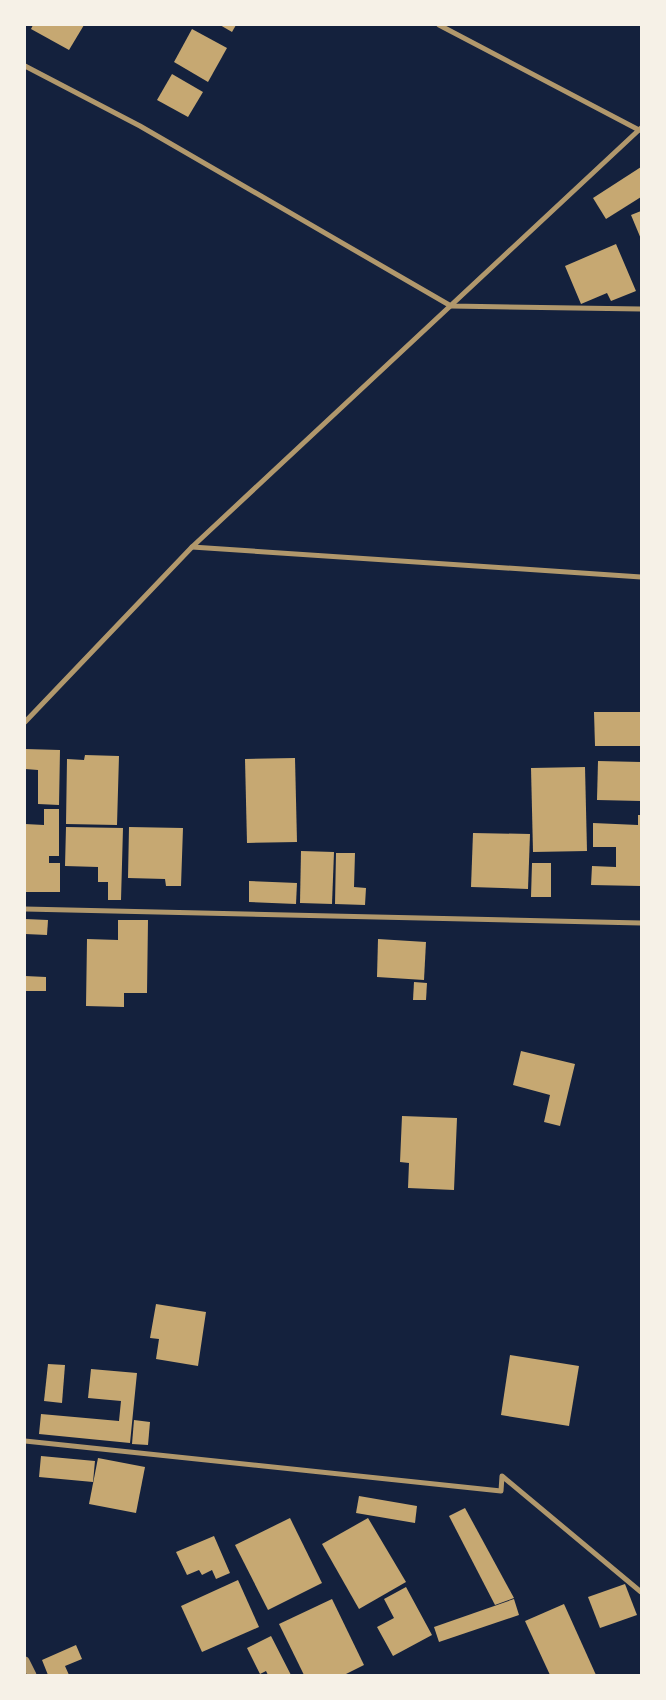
<svg xmlns="http://www.w3.org/2000/svg" width="666" height="1700" font-family="'Golos Text',sans-serif">
<style>
.building{fill:#c6a872}
.lines{fill:none;stroke-linecap:round;stroke-linejoin:round}
.minor{stroke:#b1986c;stroke-width:5}
.tertiary{stroke:#b1986c;stroke-width:9}
</style>
<rect width="100%" height="100%" fill="#14213d"/>
<!-- building -->
<g class="building">
<polygon points="33,25 84,25 69,50 31,29"/>
<polygon points="220,25 236,25 232,32"/>
<polygon points="192,29 227,48 208,82 174,62"/>
<polygon points="172,74 203,92 188,117 157,100"/>
<polygon points="641,167 641,197 606,219 593,198"/>
<polygon points="641,211 641,239 631,215"/>
<polygon points="616,244 636,291 611,301 607,293 581,304 565,266"/>
<polygon points="594,712 641,712 641,746 595,746"/>
<polygon points="25,749 60,750 59,805 38,804 38,770 25,769"/>
<polygon points="85,755 119,756 117,825 66,824 67,759 84,760"/>
<polygon points="295,758 297,842 247,843 245,759"/>
<polygon points="598,761 641,762 641,801 597,800"/>
<polygon points="585,767 587,851 533,852 531,768"/>
<polygon points="44,809 59,809 59,856 49,856 49,863 60,863 60,892 25,892 25,824 44,825"/>
<polygon points="638,815 641,815 641,886 591,885 592,866 616,867 616,847 593,847 593,823 638,825"/>
<polygon points="66,827 123,828 121,900 108,900 108,882 98,882 98,867 65,866"/>
<polygon points="129,827 183,828 181,886 166,886 165,879 128,878"/>
<polygon points="473,833 530,834 528,889 471,887"/>
<polygon points="301,851 334,852 332,904 300,903"/>
<polygon points="336,853 355,853 354,887 366,888 365,905 335,904"/>
<polygon points="532,863 551,863 551,897 531,897"/>
<polygon points="249,881 297,883 296,904 249,902"/>
<polygon points="25,919 48,920 47,935 25,934"/>
<polygon points="118,920 148,920 147,993 124,993 124,1007 86,1006 87,939 118,940"/>
<polygon points="378,939 426,942 424,980 377,977"/>
<polygon points="25,976 46,977 46,991 25,991"/>
<polygon points="414,982 427,983 426,1000 413,1000"/>
<polygon points="521,1051 575,1064 560,1126 544,1122 550,1095 513,1085"/>
<polygon points="402,1116 457,1118 454,1190 408,1188 409,1163 400,1162"/>
<polygon points="156,1304 206,1312 198,1366 156,1359 159,1339 150,1338"/>
<polygon points="510,1355 579,1366 569,1426 501,1415"/>
<polygon points="48,1364 65,1365 62,1403 44,1401"/>
<polygon points="91,1369 137,1373 130,1443 39,1434 41,1414 119,1421 121,1401 88,1398"/>
<polygon points="134,1420 150,1422 148,1445 132,1444"/>
<polygon points="41,1456 95,1461 93,1482 39,1477"/>
<polygon points="98,1458 145,1467 136,1513 89,1504"/>
<polygon points="359,1496 417,1506 415,1523 356,1513"/>
<polygon points="465,1508 514,1598 495,1605 449,1516"/>
<polygon points="290,1518 322,1583 268,1610 235,1545"/>
<polygon points="368,1518 406,1582 359,1609 322,1544"/>
<polygon points="214,1536 230,1573 216,1579 212,1570 202,1575 199,1570 187,1575 176,1552"/>
<polygon points="238,1580 259,1627 202,1652 181,1606"/>
<polygon points="625,1584 637,1615 600,1628 588,1597"/>
<polygon points="406,1587 432,1635 393,1656 377,1627 394,1618 384,1599"/>
<polygon points="332,1599 364,1665 344,1675 304,1675 279,1624"/>
<polygon points="514,1599 519,1615 439,1642 434,1627"/>
<polygon points="564,1604 596,1675 550,1675 525,1621"/>
<polygon points="271,1636 291,1675 268,1675 266,1671 260,1674 247,1648"/>
<polygon points="76,1645 82,1659 65,1666 69,1675 48,1675 42,1660"/>
</g>
<g class="lines">
<!-- minor -->
<g class="minor">
<polyline points="439,25 639,130"/>
<polyline points="25,66 140,126 451,306 641,309"/>
<polyline points="192,547 641,577"/>
<polyline points="25,722 192,547 641,128"/>
<polyline points="25,909 641,923"/>
<polyline points="25,1441 501,1491 502,1476 641,1592"/>
</g>
<!-- tertiary -->
<polyline class="tertiary" points="25,1661 32,1675"/>
</g>
<!-- border -->
<rect width="666" height="1700" fill="none" stroke="#f6f1e7" stroke-width="52"/>
</svg>
